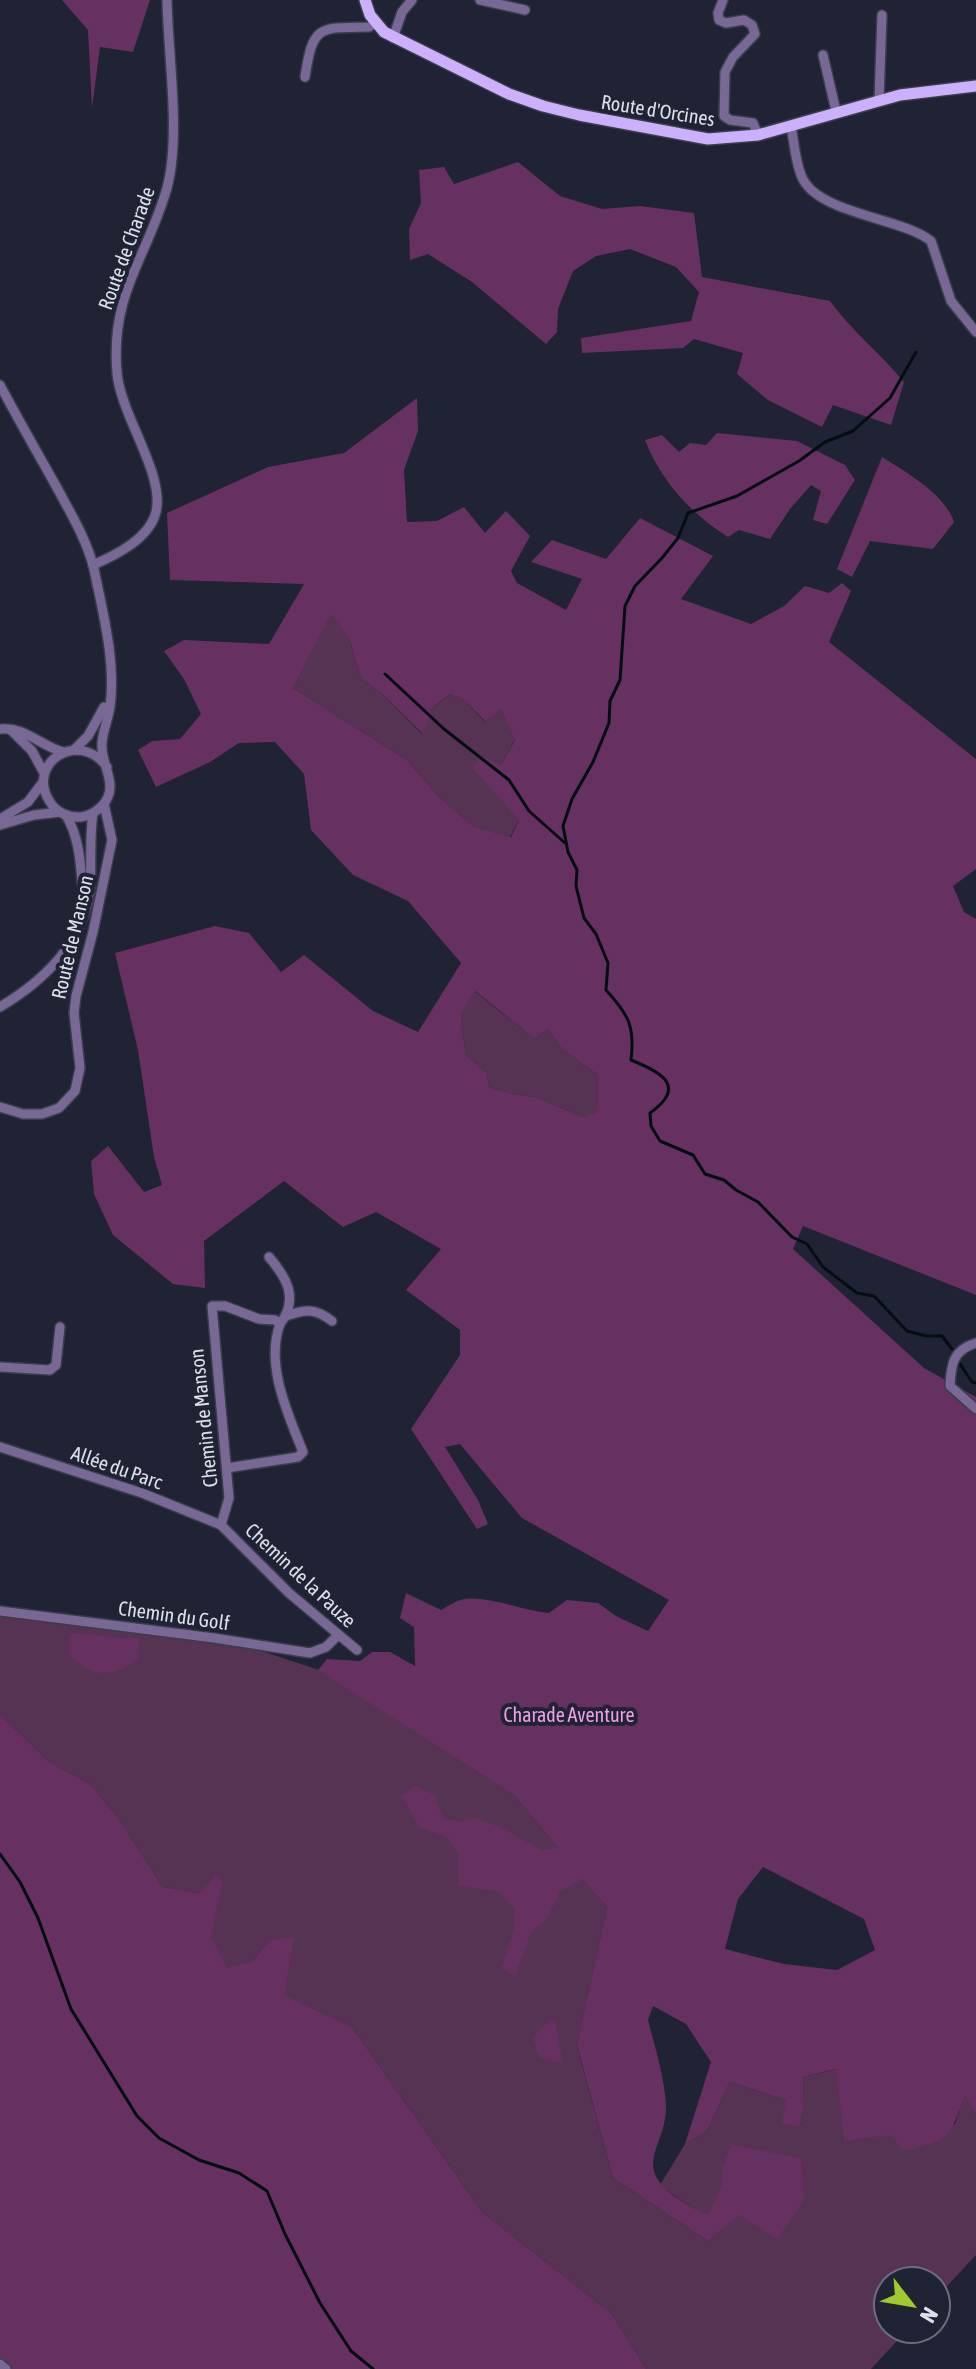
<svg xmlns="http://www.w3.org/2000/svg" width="976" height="2369" font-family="'Asap Condensed',sans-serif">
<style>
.green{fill:#563352}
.forest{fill:#663161;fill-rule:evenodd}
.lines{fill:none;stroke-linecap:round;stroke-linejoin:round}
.stream{stroke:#030e11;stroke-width:3}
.minor-casing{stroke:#3a3d4d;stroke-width:12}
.major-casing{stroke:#3a3d4d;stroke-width:14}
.minor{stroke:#796895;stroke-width:9}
.major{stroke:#cdb0fc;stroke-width:11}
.labels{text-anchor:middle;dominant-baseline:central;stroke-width:8;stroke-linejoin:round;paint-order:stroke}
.street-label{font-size:20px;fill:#dde0ec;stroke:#1f2333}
.park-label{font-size:20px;fill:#f09fe7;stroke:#1f2333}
</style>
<rect width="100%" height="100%" fill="#1f2333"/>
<!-- green -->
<g class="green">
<polygon points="331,613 349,638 361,678 380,692 422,734 433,707 452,694 464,700 484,721 501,709 515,739 501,765 519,820 510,837 473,826 439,797 407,760 293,688"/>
<polygon points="474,991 535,1039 548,1029 562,1049 598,1075 597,1114 582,1117 536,1097 513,1094 489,1087 487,1073 466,1055 462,1030 461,1014"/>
<polygon points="0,1610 219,1637 319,1670 515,1796 607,1907 577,2046 613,2178 708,2241 739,2214 725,2159 722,2187 708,2214 698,2212 660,2185 685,2144 707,2131 730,2082 786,2100 800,2126 804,2105 803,2077 837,2069 844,2142 955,2124 965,2095 976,2114 976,2255 936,2298 936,2281 888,2281 888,2329 908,2329 871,2369 646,2369 612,2314 482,2212 352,2027 283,1995 268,1941 253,1961 227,1969 211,1936 201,1893 163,1887 116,1815 90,1784 48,1761 0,1714"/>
</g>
<!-- forest -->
<g class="forest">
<polygon points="62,0 150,0 133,52 100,47 92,108 88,30"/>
<path d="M518,162l42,34 42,13 38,-3 54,7 8,64 128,24c22,30 50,52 74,81l-13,43 -58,-20 -11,22 -54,-27 -31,-26 6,-21 -49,-14 -11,9 -101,5 -1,-15 110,-17 8,-29 -23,-25 -46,-18 -34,7 -23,15 -15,38 -1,23 -11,12 -74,-62 -44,-28 -18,6 -1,-31 12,-26 -2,-33 25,-3 10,17z"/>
<path d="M417,398l1,33 -14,39 3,52 30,-1 27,-14 21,26 21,-22 24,25 -19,35 6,12 49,27 16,-31 -51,-17 21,-22 54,19 34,-41 73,38 -32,43 70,25 33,-18 21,-20 24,7 13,-10 9,8 -22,51 147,117v110l-23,17 11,26 12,7v376l-173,-69 -10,23 131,119 52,29v717l-11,-18c-16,44 -17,44 -61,55l-14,-16 -46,7 -8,-73 -33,8 1,28 -4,21 -18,-2 4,-24 -56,-18 -23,49 -22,13 26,-82 -25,-38 -33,-18 -5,14c7,27 16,56 18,84 2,41 -36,61 10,93 11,7 19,14 32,17l13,-27 4,-28 7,-14 69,13 3,42 -27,39 -38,-24 -31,26 -95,-63 -36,-133 30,-138 -24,-28 -23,13 -13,26 -16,14 -16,44 -13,-8 13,-41v-18l-16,-17 -40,-6 -1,-33 -11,-16 -28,-10 -17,-31 12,-10 21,9 8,24 17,2 15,-3 25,9 41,23 17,-2 -43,-52 -197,-126 9,-11 33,2 12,-9h18l25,14 -1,-39 -14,-9 6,-25 35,17c7,-4 16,-10 24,-11 23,-3 60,12 84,14l18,-13 31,3 18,13 32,15 21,-31 -147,-82 -62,-74 -15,3 33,53 10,24 -11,5 -66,-100 49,-74v-25l-54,-40 35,-41 -65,-37 -33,15 -59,-46 -80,60 1,47 -32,-4 -60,-49 -19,-41 -3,-33 17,-15 36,46 18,-7 -8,-28 -16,-107 -23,-97 100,-27 34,7 32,39 23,-17 69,56 45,21 43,-69 -53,-62 -55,-26 -42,-45 -7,-56 -29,-32 -36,1 -29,19 -54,25 -18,-37 14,-9 28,-2 21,-25 -17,-35 -20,-28 20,-11 85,4 35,-60 -134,-4 -3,-67 101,-46 76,-14zM331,614l18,24 12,40 19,14 43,42 10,-27 18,-13 13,6 21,21 16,-12 14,31 -14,25 -20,-9 -8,12 46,52 -8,17 -38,-11 -34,-29 -32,-37 -114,-72zM475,991l60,48 13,-10 14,20 36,26 -1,38 -15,4 -46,-20 -23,-3 -24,-7 -2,-14 -21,-18 -4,-25 -1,-16zM763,1867l101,52 11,31 -38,20 -53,-6 -59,-15 13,-50z"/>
<path d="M717,433l80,8 48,24 10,15 -28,44 -14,-4 8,-29 -10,-6 -21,24 -20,30 -31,-9 -11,7c-37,-23 -67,-56 -83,-97l17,-5 17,17 11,-9 16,2z"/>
<path d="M882,457c25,16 62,36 72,65l-21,27 -63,-8 -18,36 -15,-8z"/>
<path d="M70,1633l68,6 1,21c-32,17 -44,20 -71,-7z"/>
<polygon points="0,1714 48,1761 90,1784 116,1815 163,1887 201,1893 215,1876 222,1881 211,1936 227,1968 253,1961 268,1941 294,1937 284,1995 352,2027 482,2212 612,2314 646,2369 0,2369"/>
<polygon points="550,2020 555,2022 563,2064 539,2057 533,2037"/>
</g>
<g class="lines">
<!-- stream -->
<g class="stream">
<path d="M916,352l-26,46 -37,33 -28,11 -26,19 -62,35 -49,17 -10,25 -16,20 -27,28 -10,20 -5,74 -10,21 -1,22 -16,39 -21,37 -9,27 5,26 9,18 -1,16 8,32 12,16 12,29 -2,27c23,25 29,37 25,70 30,12 57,26 19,53l1,13 9,15 33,14 12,19 19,6 12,10 22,12 34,35 15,7 16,23 34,26 17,3 33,35 19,5h16l10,13"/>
<polyline points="385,674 444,729 509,780 529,811 565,843"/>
<polyline points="960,1364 972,1382 976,1383"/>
<polyline points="0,1854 20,1882 38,1918 71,2009 137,2116 159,2138 199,2160 239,2173 267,2191 285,2234 320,2303 351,2351 373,2369"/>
</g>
<defs>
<g id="minor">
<polyline points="480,0 525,10"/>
<polyline points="723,0 718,13 719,20 726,23 744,20 752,25 755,34 733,57 725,72 724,116 730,120 753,123 758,135"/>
<polyline points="393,38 402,12 412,0"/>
<polyline points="823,55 836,111"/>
<path d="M305,77c8,-54 15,-49 64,-50l6,-4"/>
<polyline points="879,100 882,15"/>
<path d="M791,126c3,15 4,34 10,49 14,39 100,42 130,66l20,60 25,31"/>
<path d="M0,385c18,34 37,67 56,101 14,26 31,54 38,83 9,44 22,93 16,138 -2,12 -7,24 -8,36 -2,23 19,42 0,63 -6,6 -13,10 -21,11 -13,1 -25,-5 -31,-15 -25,-38 28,-74 57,-35"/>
<path d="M93,565c23,-10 56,-26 63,-53 9,-38 -35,-96 -39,-139 -7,-80 30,-115 50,-185 14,-53 1,-132 0,-188"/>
<path d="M0,729c24,-3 41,17 63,23"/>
<polyline points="11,730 32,751 44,773"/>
<polyline points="74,750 88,736 104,707"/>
<path d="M66,815c16,28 14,55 18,86"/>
<polyline points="0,819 28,802 43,782"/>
<polyline points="0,825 34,815 60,812"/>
<path d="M0,1007c45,-27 84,-64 90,-120 2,-25 -1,-47 3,-74"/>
<polyline points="0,1107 23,1114 42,1114 59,1108 75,1091 80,1068 74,1013 76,996 93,932 112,840 104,804"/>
<path d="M269,1257c18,21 30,42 11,67"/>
<path d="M286,1316c19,-7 29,-8 46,5"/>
<path d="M976,1343c-23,7 -25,21 -26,43l26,23"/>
<polyline points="0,1367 50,1370 56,1365 60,1327"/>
<polyline points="0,1447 142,1493 221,1525 289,1593 357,1650"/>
<path d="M221,1525l8,-27 -17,-192h13l34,13 16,1 5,4c-15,41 8,90 23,128l-5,5 -71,11"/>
<polyline points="0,1611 214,1638 310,1653 326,1647 338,1635"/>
<polyline points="0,2364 6,2369"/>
</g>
<polyline id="major" points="365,0 370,15 384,32 509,94 543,106 579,115 708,139 758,135 900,95 976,86"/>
</defs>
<!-- minor casing -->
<use href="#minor" class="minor-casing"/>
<!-- major casing -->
<use href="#major" class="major-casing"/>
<!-- minor -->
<use href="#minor" class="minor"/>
<!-- major -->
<use href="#major" class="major"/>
</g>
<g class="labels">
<!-- street labels -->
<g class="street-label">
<text transform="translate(658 110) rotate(9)">Route d'Orcines</text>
<text transform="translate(126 248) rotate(-70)">Route de Charade</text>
<text transform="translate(72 937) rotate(-77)">Route de Manson</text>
<text transform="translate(203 1418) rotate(-96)">Chemin de Manson</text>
<text transform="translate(117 1467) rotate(19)">Allée du Parc</text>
<text transform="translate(301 1575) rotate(43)">Chemin de la Pauze</text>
<text transform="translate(174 1615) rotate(8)">Chemin du Golf</text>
</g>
<!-- park labels -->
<g class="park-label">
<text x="569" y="1714">Charade Aventure</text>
</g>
</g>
<!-- north arrow -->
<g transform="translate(912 2305) rotate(121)"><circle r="38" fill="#1f2333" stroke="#6b6f7d" stroke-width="2"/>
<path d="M0-6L14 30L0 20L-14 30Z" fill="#9eca2f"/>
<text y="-12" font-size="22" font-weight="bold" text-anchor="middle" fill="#dde0ec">N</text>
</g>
</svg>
